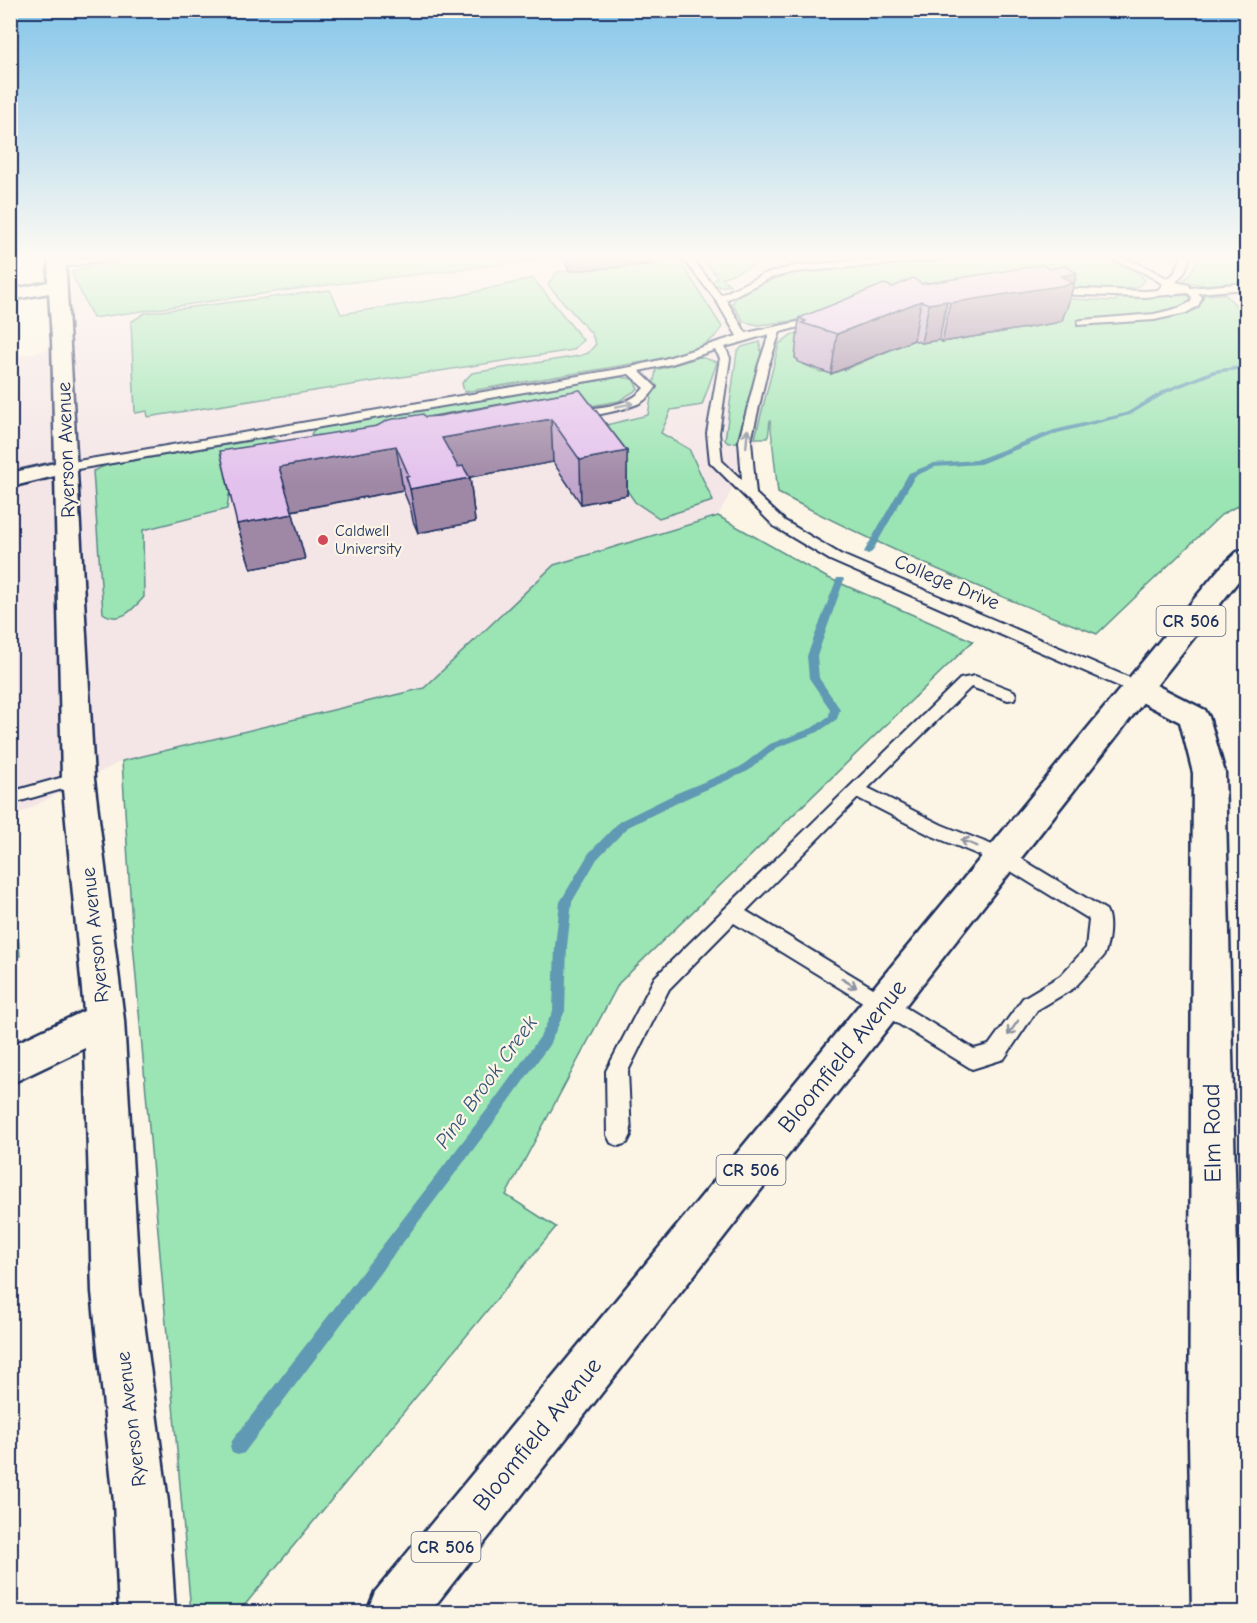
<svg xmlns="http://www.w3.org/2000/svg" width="1257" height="1623" font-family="'Comic Neue',sans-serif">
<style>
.built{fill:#f4e5e7}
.green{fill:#9be4b3;stroke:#5b8a88;stroke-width:1.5}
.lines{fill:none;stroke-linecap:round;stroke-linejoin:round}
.stream{fill:#6199b3;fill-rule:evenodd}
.service-casing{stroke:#1b2f5e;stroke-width:4}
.minor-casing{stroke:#1b2f5e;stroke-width:5}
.tertiary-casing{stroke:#1b2f5e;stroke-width:5}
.primary-casing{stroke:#1b2f5e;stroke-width:5}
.service{fill:#fcf5e5;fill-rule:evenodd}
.minor{fill:#fcf5e5;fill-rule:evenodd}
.tertiary{fill:#fcf5e5;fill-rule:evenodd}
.primary{fill:#fcf5e5;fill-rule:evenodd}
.wall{fill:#c3a6cc;stroke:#1b2f5e;stroke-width:1.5}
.shaded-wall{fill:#9f87a6;stroke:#1b2f5e;stroke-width:1.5}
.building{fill:#e3c1ed;stroke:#1b2f5e;stroke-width:1.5}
.oneway{stroke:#8c92a2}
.poi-dot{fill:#d1495b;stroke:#fcf5e5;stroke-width:2}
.labels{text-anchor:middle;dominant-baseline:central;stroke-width:4.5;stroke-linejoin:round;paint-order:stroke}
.far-poi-label{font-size:16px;fill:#1b2f5e;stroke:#fcf5e5;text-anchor:start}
.shield{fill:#fcf5e5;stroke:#5e6a86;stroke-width:1.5}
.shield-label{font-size:18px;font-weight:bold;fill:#1b2f5e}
.street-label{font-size:20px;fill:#1b2f5e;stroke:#fcf5e5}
.water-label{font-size:21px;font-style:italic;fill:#32527a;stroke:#fcf5e5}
.near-street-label{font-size:24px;fill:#1b2f5e;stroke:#fcf5e5}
</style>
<rect width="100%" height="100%" fill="#fcf5e5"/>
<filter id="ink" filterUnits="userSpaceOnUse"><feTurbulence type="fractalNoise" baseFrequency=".0167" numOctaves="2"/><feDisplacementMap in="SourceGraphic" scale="12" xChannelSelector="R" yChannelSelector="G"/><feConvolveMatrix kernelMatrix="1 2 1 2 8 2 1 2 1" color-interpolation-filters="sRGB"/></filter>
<g filter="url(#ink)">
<!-- built -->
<polygon class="built" points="67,256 1246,256 1246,311 770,416 718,516 554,565 424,688 122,761 11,818 11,358 72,344"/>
<!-- green -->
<g class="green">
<polygon points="161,256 543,256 546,259 303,288 93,318 71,272 86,267"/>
<polygon points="701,256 767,256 763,262 722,278 730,285 720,287 712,283 717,277"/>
<path d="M980,256c43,0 136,-11 165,24l-8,7 -16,3 -62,-3 -182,16 -84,18 -34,4 -15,-3 -12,-18 4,-7 9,-6 43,-18z"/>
<polygon points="1199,256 1246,256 1246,282 1203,285 1183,281 1190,274"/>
<path d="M678,258l44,69c-13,25 -54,30 -79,35l-179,30 -2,-9 10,-10 107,-17 9,-3 8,-9 -5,-11 -43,-48 9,-13 100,-8z"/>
<polygon points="533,278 583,340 573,350 148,417 147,411 135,413 131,322 145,313 330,290 341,314 454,297"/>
<path d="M1225,294l17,18 4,-1v190l-25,14 -124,119c-109,-41 -215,-87 -319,-141l-8,-73 -2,18h-13l24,-94 12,-9 48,-13 -40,40 21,10 24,-2 70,-30 7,3 18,-3 3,2 85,-14 22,-30 67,3 1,-3z"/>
<polygon points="760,342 761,354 737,442 728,443 725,440 737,352 742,347"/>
<polygon points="700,357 717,362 702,405 671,410 661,433 689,449 713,501 659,518 635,502 585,430 648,415 656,370"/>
<polygon points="620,377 633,379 638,389 619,401 351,448 313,440 311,434 314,430 322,427"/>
<path d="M269,438l111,30 -151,27 -2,14 -84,21 1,67c-11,12 -24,28 -41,16l-10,-142 14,-6z"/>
<polygon points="718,516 826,577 973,641 619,983 506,1195 556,1227 239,1612 191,1612 133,943 122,761 424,688 554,565"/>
<polygon points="11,861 20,956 11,955"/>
</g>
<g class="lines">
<!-- stream -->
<g class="stream">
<polygon points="1246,365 1246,369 1216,373 1168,392 1130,415 1058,433 980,464 935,467 915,476 872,552 868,554 864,552 909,473 934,463 976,460 1054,430 1126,413 1164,390 1213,370"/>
<polygon points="837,578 843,578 844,580 817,656 819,678 840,709 837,719 818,732 776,748 748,771 685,799 628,827 597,859 572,902 567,946 565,1011 549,1045 500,1114 244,1453 238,1455 232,1453 230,1447 232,1441 490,1106 540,1037 553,1011 555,946 560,902 589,853 620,821 677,793 740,767 770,744 812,728 829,716 830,709 809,678 807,656"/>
</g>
<defs>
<g id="service">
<polygon points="102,256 130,256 58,268 53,265 58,262"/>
<path d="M681,256h9l31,39 43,-21 31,-8 116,-10h42l-4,3 -154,13 -25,6 -44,22 20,33 75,-16 5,3 -46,12 -12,35 -17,74 5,53 29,27 55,33 304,130 2,4 -2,4h-12l-302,-132 -55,-33 -65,-65 -3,-29 13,-75 -5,-8 -44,14 -32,7 17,16c-4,6 -7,10 -13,14 -12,8 -68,21 -78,13l6,-3c23,-4 58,-3 73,-23l-15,-14 -563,97 -6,-4 6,-4 565,-96 33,-8 73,-23 -21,-36zM769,334l-11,33 -19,74 3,39 -20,-19 -3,-28 11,-75 -5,-11z"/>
<path d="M1103,256c24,0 44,11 65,23l7,-7 7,-16h9l-7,17 -8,9 13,3 1,3 56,-5v6l-48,4 4,4 -4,9 -12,7 -32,7 -76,5v-4l4,-1 72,-6 25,-6 12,-6 1,-5 -4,-4 -43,4 -97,-3 -5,-3 5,-3 97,3 13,-1 5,-6 -22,-13z"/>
<path d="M975,676l39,15 2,4 -2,4 -6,1 -37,-13 -103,101 74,37 68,27 96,58c6,10 3,36 -3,47l-29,31 -37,22 -33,49 -32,10 -238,-146 -65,66 -41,82 3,64 -4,8 -8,3 -8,-3 -4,-8 -1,-64 49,-94 305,-298zM858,798l72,37 66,27 93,57 -3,29 -26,28 -37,22 -34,47 -15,4 -228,-138z"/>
<polygon points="78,773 84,775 87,779 84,783 10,804 10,792"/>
</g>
<polygon id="minor" points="49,256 65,256 94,779 124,1020 140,1292 168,1502 175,1612 119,1612 114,1502 92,1292 85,1048 10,1084 10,1046 84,1011 62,779 55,476 10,487 10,473 55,463 52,341 49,293 10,300 10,290 48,282"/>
<polygon id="tertiary" points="1138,679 1148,681 1205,710 1209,717 1225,773 1246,1612 1192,1612 1189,1442 1193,773 1180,722 1128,695 1123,688 1128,681"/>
<polygon id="primary" points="1246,549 1246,571 430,1612 367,1612 375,1592 1219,569 1237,552"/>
</defs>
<!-- service casing -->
<use href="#service" class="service-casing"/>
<!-- minor casing -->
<use href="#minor" class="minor-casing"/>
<!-- tertiary casing -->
<use href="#tertiary" class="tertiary-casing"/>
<!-- primary casing -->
<use href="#primary" class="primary-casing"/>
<!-- service -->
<use href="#service" class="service"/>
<!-- minor -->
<use href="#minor" class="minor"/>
<!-- tertiary -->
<use href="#tertiary" class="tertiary"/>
<!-- primary -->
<use href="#primary" class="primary"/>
</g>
<!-- wall -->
<g class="wall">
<polygon points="565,256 653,256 653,264 569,271 565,263"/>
<polygon points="1049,269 1077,273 1066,311 1065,311 1062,321 1055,323 942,342 939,340 921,343 914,340 831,374 798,362 798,360 795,358 799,318 893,287"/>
<polygon points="580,390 627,451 627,495 581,504 553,462 470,477 475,522 418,533 413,521 411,510 403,490 292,511 305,559 251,569 237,524 377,426"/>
</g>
<!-- shaded-wall -->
<g class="shaded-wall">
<polygon points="568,256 653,256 653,264 569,271"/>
<polygon points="793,256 812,256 793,258"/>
<polygon points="1077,273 1066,311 1065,311 1062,321 1055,323 942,342 950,303 1061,276"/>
<polygon points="921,301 914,340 831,374 837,334"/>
<polygon points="947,301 939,340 921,343 929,304"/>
<polygon points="551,419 553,462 448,481 442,438"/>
<polygon points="396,446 403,490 290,511 279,467"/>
<polygon points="627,451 627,495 581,504 580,460"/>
<polygon points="470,478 475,522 418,533 410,489"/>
<polygon points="293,514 305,559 251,569 237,524"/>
</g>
<!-- building -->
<g class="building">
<polygon points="1042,265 1049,269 1065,266 1077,273 1061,276 1073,283 1066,285 950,303 947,301 929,304 921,301 837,334 802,323 806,321 799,318 884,284 893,287 913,278 922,284"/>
<polygon points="580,390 627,451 580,460 551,419 442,438 458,467 463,466 470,478 410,489 406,476 409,476 396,446 279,467 293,514 237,524 220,451 377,426 388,420 423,414 425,417 439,416"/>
</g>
<!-- one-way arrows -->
<defs><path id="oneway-shaft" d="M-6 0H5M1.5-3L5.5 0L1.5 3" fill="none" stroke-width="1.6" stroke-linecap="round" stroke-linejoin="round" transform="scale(1.5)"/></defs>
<g class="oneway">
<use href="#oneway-shaft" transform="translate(624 405) rotate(-11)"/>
<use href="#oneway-shaft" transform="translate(747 438) rotate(-85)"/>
<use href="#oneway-shaft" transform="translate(969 843) rotate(-158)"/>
<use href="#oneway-shaft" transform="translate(849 983) rotate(31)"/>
<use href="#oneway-shaft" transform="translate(1013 1028) rotate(125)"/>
</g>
</g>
<!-- sky -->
<linearGradient id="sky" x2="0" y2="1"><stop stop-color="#84c5e9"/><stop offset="0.53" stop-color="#fefaf3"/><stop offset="1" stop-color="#fefaf3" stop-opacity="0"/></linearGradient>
<rect width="1257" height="484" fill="url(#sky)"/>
<!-- markers -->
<circle class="poi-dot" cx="323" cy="540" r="6"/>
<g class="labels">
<!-- far-poi labels -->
<g class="far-poi-label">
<text x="335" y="531">Caldwell<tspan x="335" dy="18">University</tspan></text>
</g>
<!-- shield labels -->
<g class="shield">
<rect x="1156.5" y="606" width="69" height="30" rx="4.5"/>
<rect x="716.5" y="1155" width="69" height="30" rx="4.5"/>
<rect x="411.5" y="1532" width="69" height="30" rx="4.5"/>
</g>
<g class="shield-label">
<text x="1191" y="621">CR 506</text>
<text x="751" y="1170">CR 506</text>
<text x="446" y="1547">CR 506</text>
</g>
<!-- street labels -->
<g class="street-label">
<text transform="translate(66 450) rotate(-92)">Ryerson Avenue</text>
<text transform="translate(947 582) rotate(23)">College Drive</text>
<text transform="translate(95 935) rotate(-96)">Ryerson Avenue</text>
<text transform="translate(131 1419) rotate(-97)">Ryerson Avenue</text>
</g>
<!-- water labels -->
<g class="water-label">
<text transform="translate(486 1082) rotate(-54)">Pine Brook Creek</text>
</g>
<!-- near-street labels -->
<g class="near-street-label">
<text transform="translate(842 1056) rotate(-51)">Bloomfield Avenue</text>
<text transform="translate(1212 1133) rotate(-91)">Elm Road</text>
<text transform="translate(537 1434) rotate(-51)">Bloomfield Avenue</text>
</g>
</g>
<!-- margin -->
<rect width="1257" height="1623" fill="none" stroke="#fcf5e5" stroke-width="36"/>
<rect x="18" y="18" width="1221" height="1587" fill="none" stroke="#1b2f5e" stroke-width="2" filter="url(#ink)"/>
</svg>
